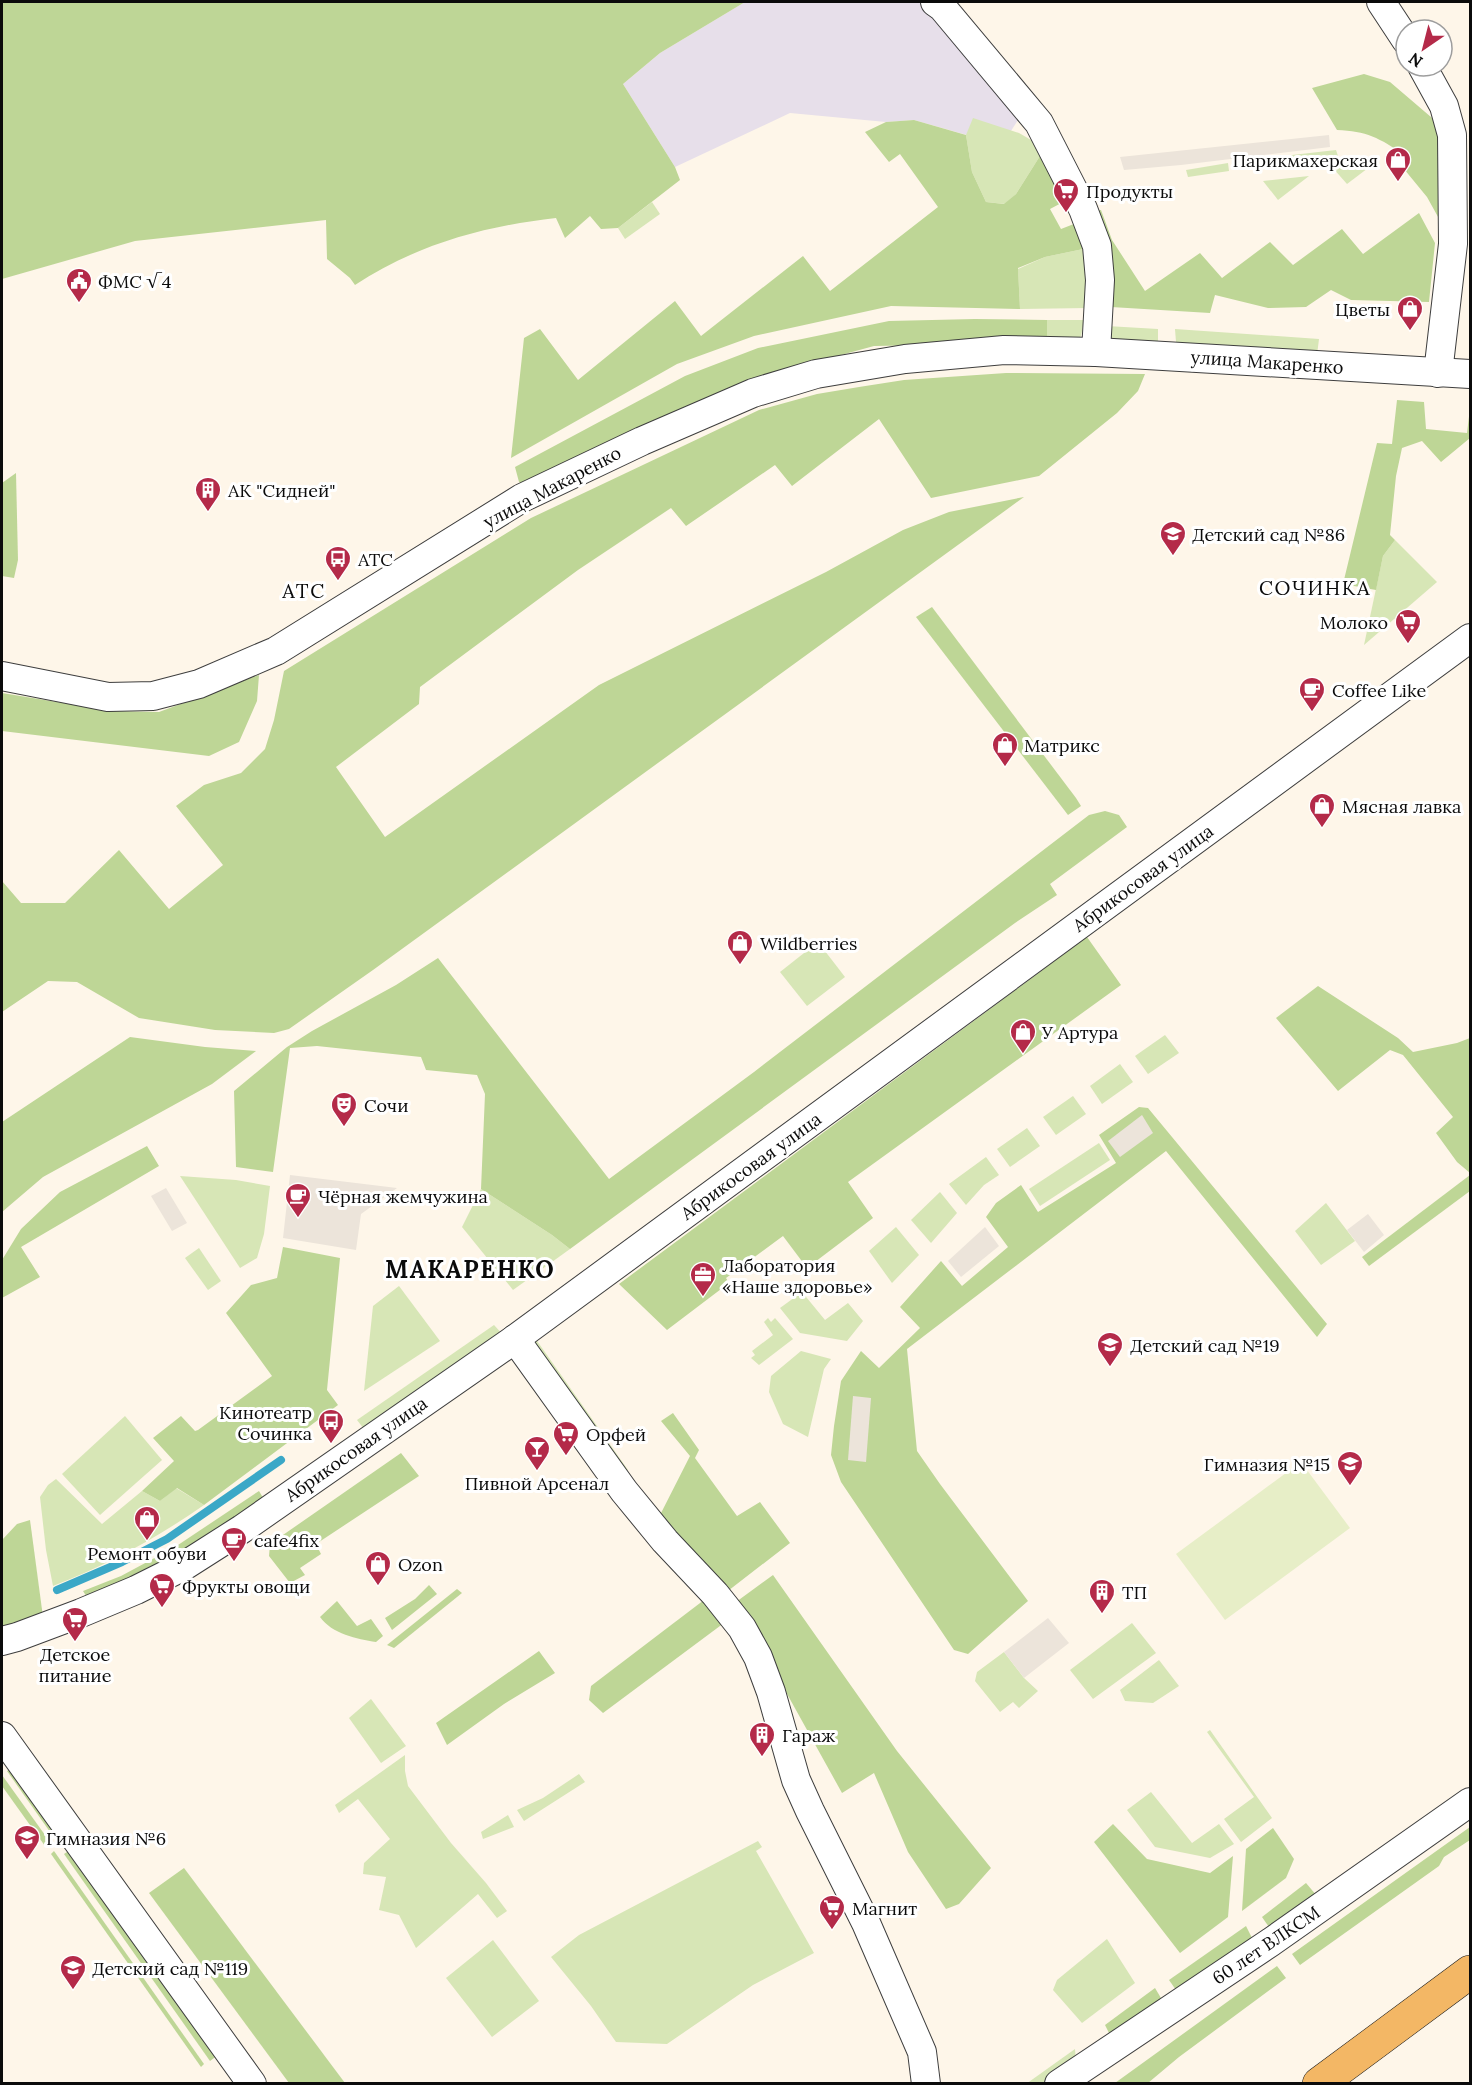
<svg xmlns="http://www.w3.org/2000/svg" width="1472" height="2085" font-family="Lora,serif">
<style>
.industrial{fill:#e7dfea}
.green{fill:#d7e6b6}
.forest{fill:#bed696}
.pitch{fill:#e7eec7}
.plaza{fill:#ece4da}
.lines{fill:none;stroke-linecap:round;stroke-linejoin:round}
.stream{stroke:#3ba8c7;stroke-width:8}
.minor-casing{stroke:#3e3e3e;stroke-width:30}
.major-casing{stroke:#1c1c1c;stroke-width:34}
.minor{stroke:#fff;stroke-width:28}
.major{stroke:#f3b765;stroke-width:33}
.labels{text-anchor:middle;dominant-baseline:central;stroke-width:6;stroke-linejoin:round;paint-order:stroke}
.poi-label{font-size:18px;fill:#0b0b0b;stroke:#fff;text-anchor:start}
.street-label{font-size:18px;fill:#0b0b0b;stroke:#fff}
.neighbourhood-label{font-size:20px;letter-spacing:1.5px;fill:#0b0b0b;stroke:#fff}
.district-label{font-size:24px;font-weight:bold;letter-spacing:1.5px;fill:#0b0b0b;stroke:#fff}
</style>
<rect width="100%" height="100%" fill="#fef6e9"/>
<!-- industrial -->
<polygon class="industrial" points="745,2 922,2 1025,109 1002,145 914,120 886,122 790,113 675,167 623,84 660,53"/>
<!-- green -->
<g class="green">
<polygon points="973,118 1019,133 1045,148 1016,194 1005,204 986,202 972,172 966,135"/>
<polygon points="1336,150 1338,156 1241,169 1239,161"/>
<polygon points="1378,158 1380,159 1347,184 1332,167"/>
<polygon points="1228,163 1229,171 1188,177 1186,170"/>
<polygon points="1309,176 1278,200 1263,181"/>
<polygon points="652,202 660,214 625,239 618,228"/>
<polygon points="1088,248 1088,308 1020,309 1018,269 1045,257"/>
<polygon points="1047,320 1084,320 1081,336 1074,343 1047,343"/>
<polygon points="1107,326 1158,329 1158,341 1108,339"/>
<polygon points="1175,329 1319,339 1317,355 1176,342"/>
<polygon points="1395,540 1437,582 1364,645 1383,556"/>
<polygon points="818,942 845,977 807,1006 780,972"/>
<polygon points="1165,1035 1179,1053 1148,1074 1135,1056"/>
<polygon points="1120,1064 1133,1082 1102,1104 1090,1086"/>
<polygon points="1073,1096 1086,1114 1056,1135 1043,1117"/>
<polygon points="1027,1128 1040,1146 1010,1167 997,1149"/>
<polygon points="1099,1143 1110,1160 1040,1206 1029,1189"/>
<polygon points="986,1157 999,1175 984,1185 966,1205 949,1184"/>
<polygon points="180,1176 236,1180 270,1186 264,1234 257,1258 240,1268"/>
<polygon points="481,1189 552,1235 570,1249 513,1290 462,1227"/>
<polygon points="940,1192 957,1213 931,1243 911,1220"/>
<polygon points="1326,1203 1355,1241 1321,1265 1295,1231"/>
<polygon points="896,1227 919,1255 892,1283 869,1251"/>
<polygon points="199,1248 221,1281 208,1290 185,1258"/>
<polygon points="399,1286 440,1341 364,1391 373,1306"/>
<polygon points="802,1292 825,1320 848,1303 863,1321 847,1341 800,1333 780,1308"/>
<polygon points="768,1318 771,1322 775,1318 793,1339 759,1365 751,1358 755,1355 752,1351 773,1335 764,1322"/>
<polygon points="494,1325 504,1336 367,1433 357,1420"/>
<polygon points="535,1338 628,1470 620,1477 527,1343"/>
<polygon points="801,1351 831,1359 824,1369 808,1437 783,1424 769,1392 771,1376"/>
<polygon points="125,1416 162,1460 100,1515 62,1474"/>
<path d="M56,1479l46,45 40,-33 18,10 16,-13 28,17c-47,33 -97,60 -151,81l-7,-36 -6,-53 8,-12z"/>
<polygon points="1132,1623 1156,1653 1093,1699 1070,1670"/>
<polygon points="1004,1652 1024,1678 1038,1691 1019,1708 1013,1702 1000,1712 975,1681 977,1672"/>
<polygon points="1159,1660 1179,1686 1153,1703 1125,1701 1120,1690"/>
<polygon points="371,1699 406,1746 381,1763 349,1718"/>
<polygon points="1210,1730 1272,1818 1241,1842 1224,1819 1254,1797 1207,1732"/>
<polygon points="405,1755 405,1771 408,1786 451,1843 486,1883 507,1911 497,1918 478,1894 416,1948 399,1915 379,1910 386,1877 363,1874 364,1863 390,1839 358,1799 339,1813 335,1805"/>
<polygon points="579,1774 585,1782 524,1821 517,1810 543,1798"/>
<polygon points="1151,1792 1192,1843 1219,1824 1234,1844 1210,1858 1155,1847 1127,1810"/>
<polygon points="508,1815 514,1827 483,1839 481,1832"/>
<polygon points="758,1841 762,1847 756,1851 814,1953 753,1985 667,2044 616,2042 591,2006 551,1957 579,1935"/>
<polygon points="1107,1939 1135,1983 1082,2023 1053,1990 1057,1980"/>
<polygon points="493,1940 539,2001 492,2037 446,1978"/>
<polygon points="1075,2049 1076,2062 1045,2083 1026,2084"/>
</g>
<!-- forest -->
<g class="forest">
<path d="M2,2h743l-85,51 -37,31 52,83 5,13 -62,48 -17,1 -11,-13 -25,22 -9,-20c-71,8 -141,27 -201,67l-5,-7 -23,-19 -1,-39 -191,21 -133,38z"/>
<path d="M1364,74l26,8 62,53 1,109 -26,-47 -23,-28v-14c-24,-17 -38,-24 -67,-25l-25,-42z"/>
<polygon points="914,120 966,135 972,172 986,202 1004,204 1016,194 1045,148 1069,199 1050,209 1061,229 1079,222 1088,248 1045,257 1018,268 1020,309 891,306 754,336 677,364 511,458 524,338 540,329 578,380 675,301 701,336 803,256 830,291 938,207 900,154 889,162 865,132 886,122"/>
<polygon points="1101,210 1112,240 1145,291 1200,253 1222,278 1270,242 1293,265 1342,229 1363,254 1419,213 1435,243 1429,302 1351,300 1331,290 1306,307 1268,308 1215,295 1210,313 1111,307 1094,211"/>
<polygon points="975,319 1047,320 1047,343 874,346 749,380 528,488 519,482 515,467 685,376 758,348 889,321"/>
<polygon points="1006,373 1145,374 1138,391 1117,413 1039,476 931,498 879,419 792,486 775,465 686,526 671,508 578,570 420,687 419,704 336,767 385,837 599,685 826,572 903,530 949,512 1024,497 373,970 289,1029 274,1033 215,1030 139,1018 77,982 48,981 2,1012 2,881 21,903 65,903 119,850 169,909 223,865 176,806 204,785 241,773 265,749 274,720 284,671 531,518 759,410 817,394 859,387 904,380"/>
<polygon points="1397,400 1424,402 1426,429 1467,433 1470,408 1470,438 1441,462 1422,441 1402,448 1396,476 1390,535 1395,540 1383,556 1376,590 1343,584 1377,443 1392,444"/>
<polygon points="16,473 18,560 14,578 2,576 2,483"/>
<polygon points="932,607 1076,798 1081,806 1068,815 916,617"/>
<polygon points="259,675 257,701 239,742 209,756 2,731 2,693 112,711 159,712"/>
<polygon points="1105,811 1119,815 1127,827 1050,884 1057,895 1015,923 570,1249 552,1235 481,1189 485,1094 477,1075 426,1070 421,1057 317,1046 290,1048 273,1172 236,1167 234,1091 287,1047 312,1031 396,985 438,958 609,1179 754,1072 1089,815"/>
<polygon points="1087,937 1121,985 848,1182 873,1218 807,1268 783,1236 726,1278 729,1283 667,1330 619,1284"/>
<polygon points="1318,986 1398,1038 1413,1052 1457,1043 1470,1038 1470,1173 1457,1162 1436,1133 1453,1117 1403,1055 1390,1050 1338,1091 1276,1018"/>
<polygon points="130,1037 205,1047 256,1051 212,1084 43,1177 2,1212 2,1122"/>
<polygon points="1139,1107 1148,1108 1327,1324 1317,1337 1166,1151 907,1349 917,1451 940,1484 1028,1601 968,1654 954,1650 841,1482 831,1455 834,1426 841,1381 861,1351 879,1368 920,1328 900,1307 941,1261 962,1286 1008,1247 986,1217 996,1203 1021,1185 1038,1212 1116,1163 1099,1135"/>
<polygon points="147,1146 159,1166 21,1247 40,1277 2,1298 2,1260 21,1229 60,1192"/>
<polygon points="1470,1175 1470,1191 1369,1266 1362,1257"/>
<polygon points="283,1247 340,1258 327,1390 338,1405 204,1505 177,1488 160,1501 142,1491 174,1461 153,1438 181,1416 195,1431 198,1430 272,1376 226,1313 251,1285 277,1278"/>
<polygon points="673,1413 699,1450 695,1458 737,1516 760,1502 790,1543 724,1594 658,1519 690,1456 661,1421"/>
<polygon points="401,1453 419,1476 316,1544 321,1554 300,1568 305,1575 290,1583 269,1556 270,1544"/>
<polygon points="259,1491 265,1501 182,1557 90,1602 83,1591 121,1576 175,1547"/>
<polygon points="30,1520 43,1617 2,1630 2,1540 17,1524"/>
<polygon points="773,1575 897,1751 991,1868 959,1904 946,1909 908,1852 874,1773 842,1793 736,1602"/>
<polygon points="429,1585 437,1594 392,1630 385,1618 415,1599"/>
<polygon points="457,1589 462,1593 394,1648 387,1645"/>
<polygon points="704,1600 724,1623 603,1713 589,1700 591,1686"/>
<path d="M337,1601l20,25 14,-7 12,17 -7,6c-19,-3 -44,-8 -56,-25z"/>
<polygon points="539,1651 555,1673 504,1704 447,1745 436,1723"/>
<polygon points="17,1765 65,1833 55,1839 7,1771"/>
<polygon points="2,1776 2,1775 50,1842 45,1846 2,1786"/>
<polygon points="1113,1824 1147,1859 1210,1873 1233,1856 1228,1917 1180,1953 1094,1842"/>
<polygon points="1470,1827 1470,1840 1444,1857 1439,1866 1300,1965 1292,1954"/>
<polygon points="1273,1828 1294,1859 1286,1878 1242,1911 1246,1849"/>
<polygon points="73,1848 222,2052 210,2061 64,1854"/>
<polygon points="54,1851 204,2064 201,2067 51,1854"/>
<polygon points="184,1868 345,2083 289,2083 149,1893"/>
<polygon points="1306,1883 1317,1896 1271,1930 1262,1917"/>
<polygon points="1246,1926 1252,1938 1176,1990 1169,1980"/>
<polygon points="1277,1966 1286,1978 1179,2057 1148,2083 1115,2083"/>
<polygon points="1155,1988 1161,1998 1111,2037 1105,2025"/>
</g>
<!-- pitch -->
<polygon class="pitch" points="1301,1462 1350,1528 1225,1620 1176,1554"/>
<!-- plaza -->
<g class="plaza">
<polygon points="1329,135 1330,147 1181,165 1124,170 1120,157"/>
<polygon points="1142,1115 1153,1133 1120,1157 1108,1141"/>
<polygon points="290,1175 397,1188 361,1214 356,1250 283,1238"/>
<polygon points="166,1188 187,1223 172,1231 151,1196"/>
<polygon points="1368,1214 1384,1235 1364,1252 1347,1230"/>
<polygon points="985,1227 999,1246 961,1277 948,1261"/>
<polygon points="853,1396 871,1398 866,1462 848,1460"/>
<polygon points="1048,1618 1069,1643 1024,1678 1004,1652"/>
</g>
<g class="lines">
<!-- stream -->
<polyline class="stream" points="57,1590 122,1562 167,1539 281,1460"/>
<defs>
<g id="minor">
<polyline points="935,2 942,7 1039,123 1083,209 1097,246 1100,280 1096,352"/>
<polyline points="1381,2 1406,40"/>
<polyline points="1422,66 1444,106 1452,135 1453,244 1438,373"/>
<polyline points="2,676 108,697 153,696 199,684 276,651 522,498 642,441 753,393 816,374 905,359 1004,350 1096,352 1470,374"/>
<polyline points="515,1339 624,1491 665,1541 715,1594 742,1628 758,1657 771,1692 796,1780 810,1811 866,1923 922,2052 926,2084"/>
<polyline points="2,1641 17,1637 81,1613 136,1590 184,1566 242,1529 515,1339 1470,638"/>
<polyline points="2,1736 252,2084"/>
<polyline points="1059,2084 1271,1942 1470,1802"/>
</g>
<polyline id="major" points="1319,2084 1470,1972"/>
</defs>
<!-- minor casing -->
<use href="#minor" class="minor-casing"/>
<!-- major casing -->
<use href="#major" class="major-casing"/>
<!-- minor -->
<use href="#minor" class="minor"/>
<!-- major -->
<use href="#major" class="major"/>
</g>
<!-- icons -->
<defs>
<symbol id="shop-pin" viewBox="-11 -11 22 30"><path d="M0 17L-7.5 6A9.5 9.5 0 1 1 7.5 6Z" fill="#b42a49" stroke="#fff"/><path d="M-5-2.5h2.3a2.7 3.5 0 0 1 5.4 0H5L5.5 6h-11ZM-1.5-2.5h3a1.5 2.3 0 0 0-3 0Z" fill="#fff"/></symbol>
<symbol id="supermarket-pin" viewBox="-11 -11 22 30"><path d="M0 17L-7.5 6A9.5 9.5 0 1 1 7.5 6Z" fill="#b42a49" stroke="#fff"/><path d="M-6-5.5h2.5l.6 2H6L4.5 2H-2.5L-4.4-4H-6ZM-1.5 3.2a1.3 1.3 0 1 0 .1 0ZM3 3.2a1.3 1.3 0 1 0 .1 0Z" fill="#fff"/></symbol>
<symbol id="civic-pin" viewBox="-11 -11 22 30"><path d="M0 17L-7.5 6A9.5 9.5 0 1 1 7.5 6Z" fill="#b42a49" stroke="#fff"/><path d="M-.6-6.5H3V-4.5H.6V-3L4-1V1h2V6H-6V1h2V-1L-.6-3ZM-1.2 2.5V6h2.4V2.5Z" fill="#fff"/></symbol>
<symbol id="building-pin" viewBox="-11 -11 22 30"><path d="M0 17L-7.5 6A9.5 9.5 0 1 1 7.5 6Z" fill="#b42a49" stroke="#fff"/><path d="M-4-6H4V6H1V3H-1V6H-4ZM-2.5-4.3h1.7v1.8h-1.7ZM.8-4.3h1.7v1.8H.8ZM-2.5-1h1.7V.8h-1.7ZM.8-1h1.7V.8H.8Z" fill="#fff"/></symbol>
<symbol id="school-pin" viewBox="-11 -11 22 30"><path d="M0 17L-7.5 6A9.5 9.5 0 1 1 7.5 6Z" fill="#b42a49" stroke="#fff"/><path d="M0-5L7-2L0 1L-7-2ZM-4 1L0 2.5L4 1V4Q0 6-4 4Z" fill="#fff"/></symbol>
<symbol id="bus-pin" viewBox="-11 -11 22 30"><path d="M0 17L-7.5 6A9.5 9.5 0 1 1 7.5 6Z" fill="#b42a49" stroke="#fff"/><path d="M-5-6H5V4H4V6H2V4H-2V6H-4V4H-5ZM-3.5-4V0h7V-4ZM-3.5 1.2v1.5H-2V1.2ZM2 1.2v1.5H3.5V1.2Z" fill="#fff"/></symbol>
<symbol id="cafe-pin" viewBox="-11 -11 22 30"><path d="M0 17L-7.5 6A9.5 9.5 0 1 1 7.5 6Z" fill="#b42a49" stroke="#fff"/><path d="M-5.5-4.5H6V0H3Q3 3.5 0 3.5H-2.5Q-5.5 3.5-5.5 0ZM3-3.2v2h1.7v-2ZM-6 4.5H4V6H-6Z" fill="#fff"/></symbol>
<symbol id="theatre-pin" viewBox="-11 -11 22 30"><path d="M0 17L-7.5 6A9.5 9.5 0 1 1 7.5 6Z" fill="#b42a49" stroke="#fff"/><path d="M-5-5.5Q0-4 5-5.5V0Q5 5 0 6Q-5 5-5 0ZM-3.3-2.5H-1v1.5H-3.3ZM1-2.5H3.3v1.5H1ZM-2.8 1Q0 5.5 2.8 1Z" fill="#fff"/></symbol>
<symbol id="office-pin" viewBox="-11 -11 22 30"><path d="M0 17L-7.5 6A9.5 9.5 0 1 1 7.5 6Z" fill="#b42a49" stroke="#fff"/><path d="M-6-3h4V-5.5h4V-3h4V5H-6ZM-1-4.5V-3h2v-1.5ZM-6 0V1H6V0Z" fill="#fff"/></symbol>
<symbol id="bar-pin" viewBox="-11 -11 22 30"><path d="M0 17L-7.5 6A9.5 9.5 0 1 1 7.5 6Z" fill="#b42a49" stroke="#fff"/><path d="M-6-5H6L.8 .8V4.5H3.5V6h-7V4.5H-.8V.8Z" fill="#fff"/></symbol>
</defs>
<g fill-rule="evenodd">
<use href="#shop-pin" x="1383" y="145" width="30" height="40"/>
<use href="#supermarket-pin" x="1051" y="176" width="30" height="40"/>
<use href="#civic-pin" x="64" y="266" width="30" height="40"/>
<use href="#shop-pin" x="1395" y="294" width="30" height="40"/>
<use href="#building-pin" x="193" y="475" width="30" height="40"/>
<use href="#school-pin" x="1158" y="519" width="30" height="40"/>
<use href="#bus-pin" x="323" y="544" width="30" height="40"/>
<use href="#supermarket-pin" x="1393" y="607" width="30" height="40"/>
<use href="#cafe-pin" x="1297" y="675" width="30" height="40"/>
<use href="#shop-pin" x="990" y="730" width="30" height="40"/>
<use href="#shop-pin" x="1307" y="791" width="30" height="40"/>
<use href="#shop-pin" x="725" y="928" width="30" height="40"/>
<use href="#shop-pin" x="1008" y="1017" width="30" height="40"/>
<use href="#theatre-pin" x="329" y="1090" width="30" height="40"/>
<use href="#cafe-pin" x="283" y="1181" width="30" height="40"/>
<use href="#office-pin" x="688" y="1260" width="30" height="40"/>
<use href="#school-pin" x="1095" y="1330" width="30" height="40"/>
<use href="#bus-pin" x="316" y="1407" width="30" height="40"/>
<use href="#supermarket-pin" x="551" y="1419" width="30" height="40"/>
<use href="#bar-pin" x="522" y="1434" width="30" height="40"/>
<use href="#school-pin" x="1335" y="1449" width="30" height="40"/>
<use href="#shop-pin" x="132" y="1504" width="30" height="40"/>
<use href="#cafe-pin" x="219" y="1525" width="30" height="40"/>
<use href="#shop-pin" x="363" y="1549" width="30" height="40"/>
<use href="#supermarket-pin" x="147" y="1571" width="30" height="40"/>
<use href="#building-pin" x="1087" y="1577" width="30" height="40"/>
<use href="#supermarket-pin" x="60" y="1605" width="30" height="40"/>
<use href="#building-pin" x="747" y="1720" width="30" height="40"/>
<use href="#school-pin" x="12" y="1823" width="30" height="40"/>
<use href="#supermarket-pin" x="817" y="1893" width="30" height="40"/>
<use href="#school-pin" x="58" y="1953" width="30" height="40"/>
</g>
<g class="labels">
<!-- poi labels -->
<g class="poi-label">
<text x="1378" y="160" text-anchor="end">Парикмахерская</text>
<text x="1086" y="191">Продукты</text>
<text x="98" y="281">ФМС √4</text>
<text x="1390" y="309" text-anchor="end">Цветы</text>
<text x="228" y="490">АК "Сидней"</text>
<text x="1192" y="534">Детский сад №86</text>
<text x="358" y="559">АТС</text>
<text x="1388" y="622" text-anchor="end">Молоко</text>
<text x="1332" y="690">Coffee Like</text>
<text x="1024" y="745">Матрикс</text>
<text x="1342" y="806">Мясная лавка</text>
<text x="760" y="943">Wildberries</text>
<text x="1042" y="1032">У Артура</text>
<text x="364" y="1105">Сочи</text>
<text x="318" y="1196">Чёрная жемчужина</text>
<text x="722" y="1265">Лаборатория<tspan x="722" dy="21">«Наше здоровье»</tspan></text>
<text x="1130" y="1345">Детский сад №19</text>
<text x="312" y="1412" text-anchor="end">Кинотеатр<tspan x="312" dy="21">Сочинка</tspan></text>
<text x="586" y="1434">Орфей</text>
<text x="1330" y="1464" text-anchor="end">Гимназия №15</text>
<text x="537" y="1483" text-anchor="middle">Пивной Арсенал</text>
<text x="254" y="1540">cafe4fix</text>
<text x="147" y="1553" text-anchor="middle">Ремонт обуви</text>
<text x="398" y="1564">Ozon</text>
<text x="182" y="1586">Фрукты овощи</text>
<text x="1122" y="1592">ТП</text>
<text x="75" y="1654" text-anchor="middle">Детское<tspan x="75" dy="21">питание</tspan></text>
<text x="782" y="1735">Гараж</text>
<text x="46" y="1838">Гимназия №6</text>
<text x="852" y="1908">Магнит</text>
<text x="92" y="1968">Детский сад №119</text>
</g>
<!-- street labels -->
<g class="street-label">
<text transform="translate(1267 362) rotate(4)">улица Макаренко</text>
<text transform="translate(552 487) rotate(-28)">улица Макаренко</text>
<text transform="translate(1143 878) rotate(-36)">Абрикосовая улица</text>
<text transform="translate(751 1166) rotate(-36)">Абрикосовая улица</text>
<text transform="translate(356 1449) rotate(-35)">Абрикосовая улица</text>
<text transform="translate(1266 1945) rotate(-34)">60 лет ВЛКСМ</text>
</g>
<!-- neighbourhood labels -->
<g class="neighbourhood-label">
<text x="1315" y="587">СОЧИНКА</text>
<text x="304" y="590">АТС</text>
</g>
<!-- district labels -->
<g class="district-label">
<text x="470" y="1269">МАКАРЕНКО</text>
</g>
</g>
<!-- border -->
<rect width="1472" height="2085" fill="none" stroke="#0b0b0b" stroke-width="6"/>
<!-- north arrow -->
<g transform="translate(1424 48) rotate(215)"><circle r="28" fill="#ffffff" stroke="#9d9d9d" stroke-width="1.5"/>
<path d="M0-4.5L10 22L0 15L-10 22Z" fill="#b42a49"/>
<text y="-9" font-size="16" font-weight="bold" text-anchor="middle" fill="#0b0b0b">N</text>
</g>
</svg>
